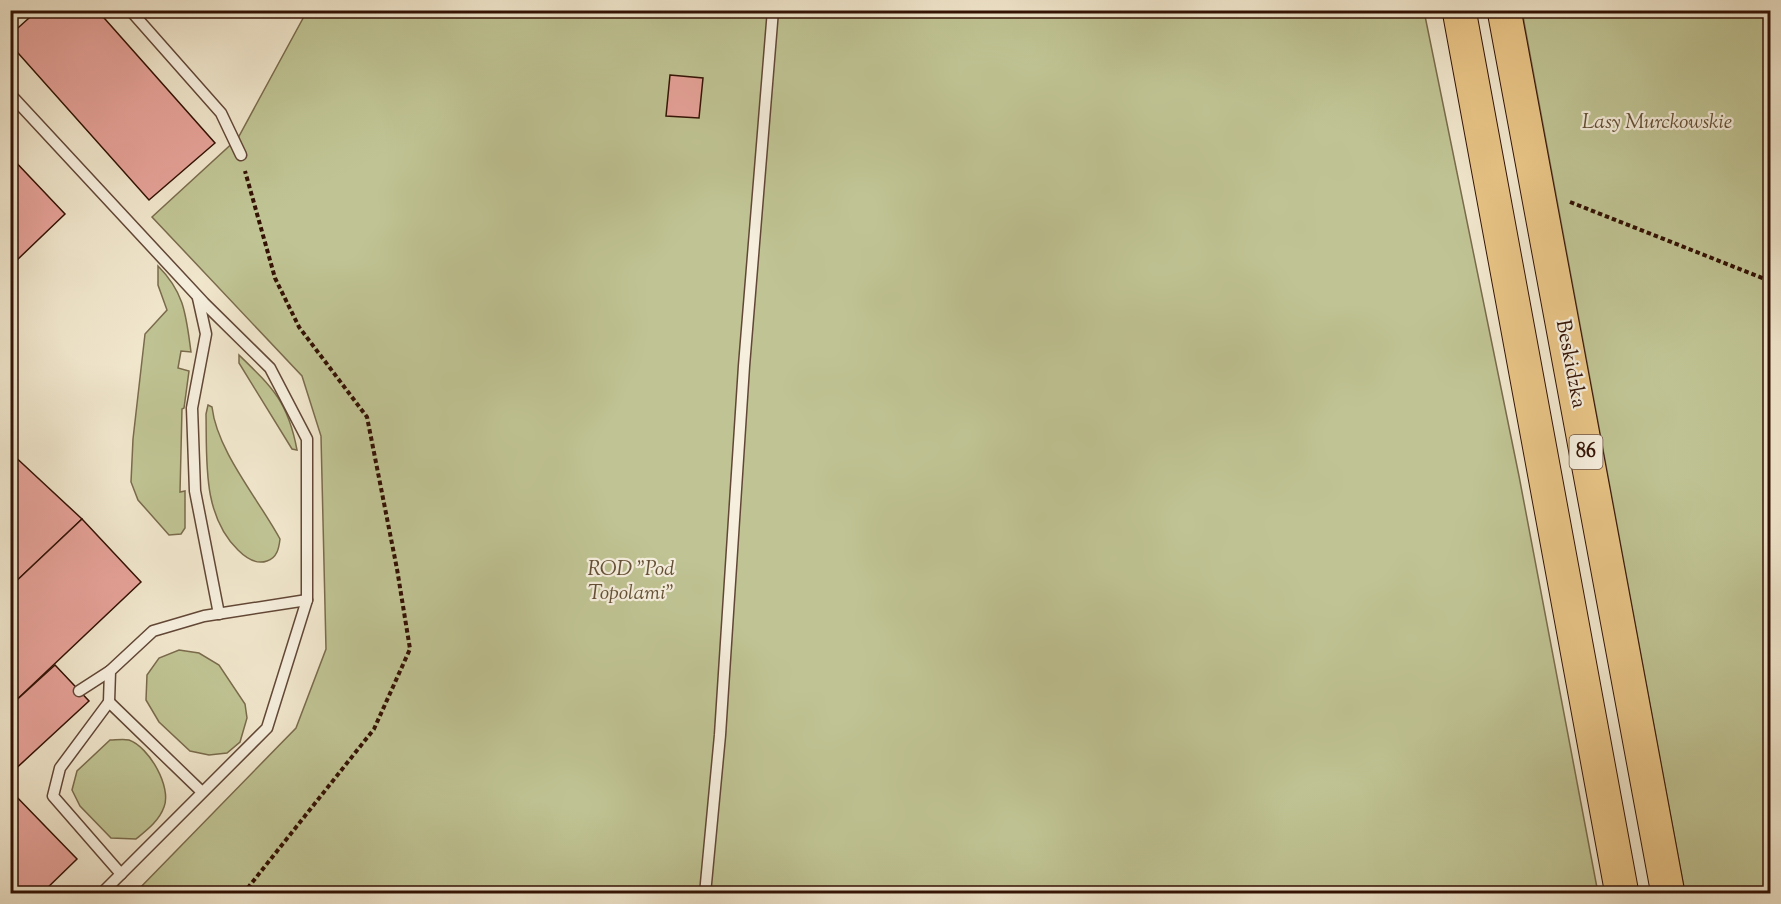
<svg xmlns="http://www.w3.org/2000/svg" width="1781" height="904" font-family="'Sorts Mill Goudy',serif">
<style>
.green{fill:#c0c494;stroke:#7a6b4c;stroke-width:1.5}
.building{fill:#e6a299;stroke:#331204;stroke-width:1.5}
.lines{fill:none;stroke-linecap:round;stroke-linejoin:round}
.service-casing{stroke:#624736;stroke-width:13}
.primary-casing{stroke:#331204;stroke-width:35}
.path{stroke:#331204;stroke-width:4;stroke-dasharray:4.5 3;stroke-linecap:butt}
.service{stroke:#f6efde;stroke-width:10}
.primary{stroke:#e8c486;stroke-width:33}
.labels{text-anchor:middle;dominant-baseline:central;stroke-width:4.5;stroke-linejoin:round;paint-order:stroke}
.shield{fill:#f6efde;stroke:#6e5445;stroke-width:1.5}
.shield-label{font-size:20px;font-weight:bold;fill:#331204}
.park-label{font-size:21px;font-style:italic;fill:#645036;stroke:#f6efde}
.street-label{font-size:21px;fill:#331204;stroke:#f6efde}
</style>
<rect width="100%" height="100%" fill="#f1e7cd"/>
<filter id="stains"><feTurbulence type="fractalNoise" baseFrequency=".00333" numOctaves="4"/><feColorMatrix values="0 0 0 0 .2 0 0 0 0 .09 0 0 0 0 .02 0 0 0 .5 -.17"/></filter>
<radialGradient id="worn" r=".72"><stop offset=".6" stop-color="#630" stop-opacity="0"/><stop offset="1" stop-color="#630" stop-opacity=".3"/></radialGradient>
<!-- green -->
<g class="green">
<polygon points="307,11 1424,11 1519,476 1598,893 134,894 296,728 326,649 321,436 302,376 152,217 238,138"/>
<polygon points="1522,11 1770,11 1770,893 1685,893"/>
<path d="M158,266c27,27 28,50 33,86l-10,-1 -3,17 11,3 -5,37 -2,1 -2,83 5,-1v37l-4,6 -12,1 -31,-35 -7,-18 2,-43 12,-105 22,-24 -9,-25z"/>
<path d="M239,355c34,33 49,47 58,95l-5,-1 -53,-86z"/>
<path d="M208,405l4,2c5,44 47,93 68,132 -1,9 -3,19 -13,22 -11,4 -22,-4 -29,-11 -36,-35 -31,-90 -32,-136z"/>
<polygon points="179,650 199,653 219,665 245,704 247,718 240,742 227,753 209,755 190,751 159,722 146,700 147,675 159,658"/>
<path d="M110,740c5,0 14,-1 19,0 20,7 43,47 35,67 -5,14 -17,23 -28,32l-25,-1 -31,-32 -8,-16 5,-19z"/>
</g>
<!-- building -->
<g class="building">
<polygon points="38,10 97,10 215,143 149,200 10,44 10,35"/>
<polygon points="670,75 703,78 699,118 666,116"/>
<polygon points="10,156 65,214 16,261 10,256"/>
<polygon points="10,452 82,519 10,587"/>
<polygon points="82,519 141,582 10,706 10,587"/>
<polygon points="55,665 89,701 10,774 10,706"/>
<polygon points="10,790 77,859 41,894 10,894"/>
</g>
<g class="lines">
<defs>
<g id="service">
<polyline points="130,10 221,113 241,155"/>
<polyline points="10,94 204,303 270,368 307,439 307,600 267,728 101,894"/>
<polyline points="198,298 206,334 192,408 195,491 219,614"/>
<polyline points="79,691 110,671"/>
<polyline points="109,702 202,792"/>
<polyline points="121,874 53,796 60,768 109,702 110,671 153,631 204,616 307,600"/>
<polyline points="705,894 720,735 744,366 773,10"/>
</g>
<g id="primary">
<polyline points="1459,10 1622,894"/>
<polyline points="1504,10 1668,894"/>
</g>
</defs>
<!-- service casing -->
<use href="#service" class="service-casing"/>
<!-- primary casing -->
<use href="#primary" class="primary-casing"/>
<!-- path -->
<g class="path">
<polyline points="1570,202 1770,281"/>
<polyline points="243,894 374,729 410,649 397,569 367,417 299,327 275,278 245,171"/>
</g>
<!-- service -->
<use href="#service" class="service"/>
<!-- primary -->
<use href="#primary" class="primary"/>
</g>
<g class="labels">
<!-- shield labels -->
<rect class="shield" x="1569.5" y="435" width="33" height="34" rx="4.5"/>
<g class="shield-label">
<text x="1586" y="452">86</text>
</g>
<!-- park labels -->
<g class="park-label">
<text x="1657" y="123">Lasy Murckowskie</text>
<text x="631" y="570">ROD "Pod<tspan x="631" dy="24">Topolami"</tspan></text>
</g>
<!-- street labels -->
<g class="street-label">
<text transform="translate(1570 364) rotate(79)">Beskidzka</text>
</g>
</g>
<!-- margin -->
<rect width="1781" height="904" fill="none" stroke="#f1e7cd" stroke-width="36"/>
<rect x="12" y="12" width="1757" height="880" fill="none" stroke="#331204" stroke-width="3"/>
<rect x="18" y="18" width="1745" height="868" fill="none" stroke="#331204" stroke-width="1.5"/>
<rect width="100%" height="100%" filter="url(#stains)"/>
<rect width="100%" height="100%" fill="url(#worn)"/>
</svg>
